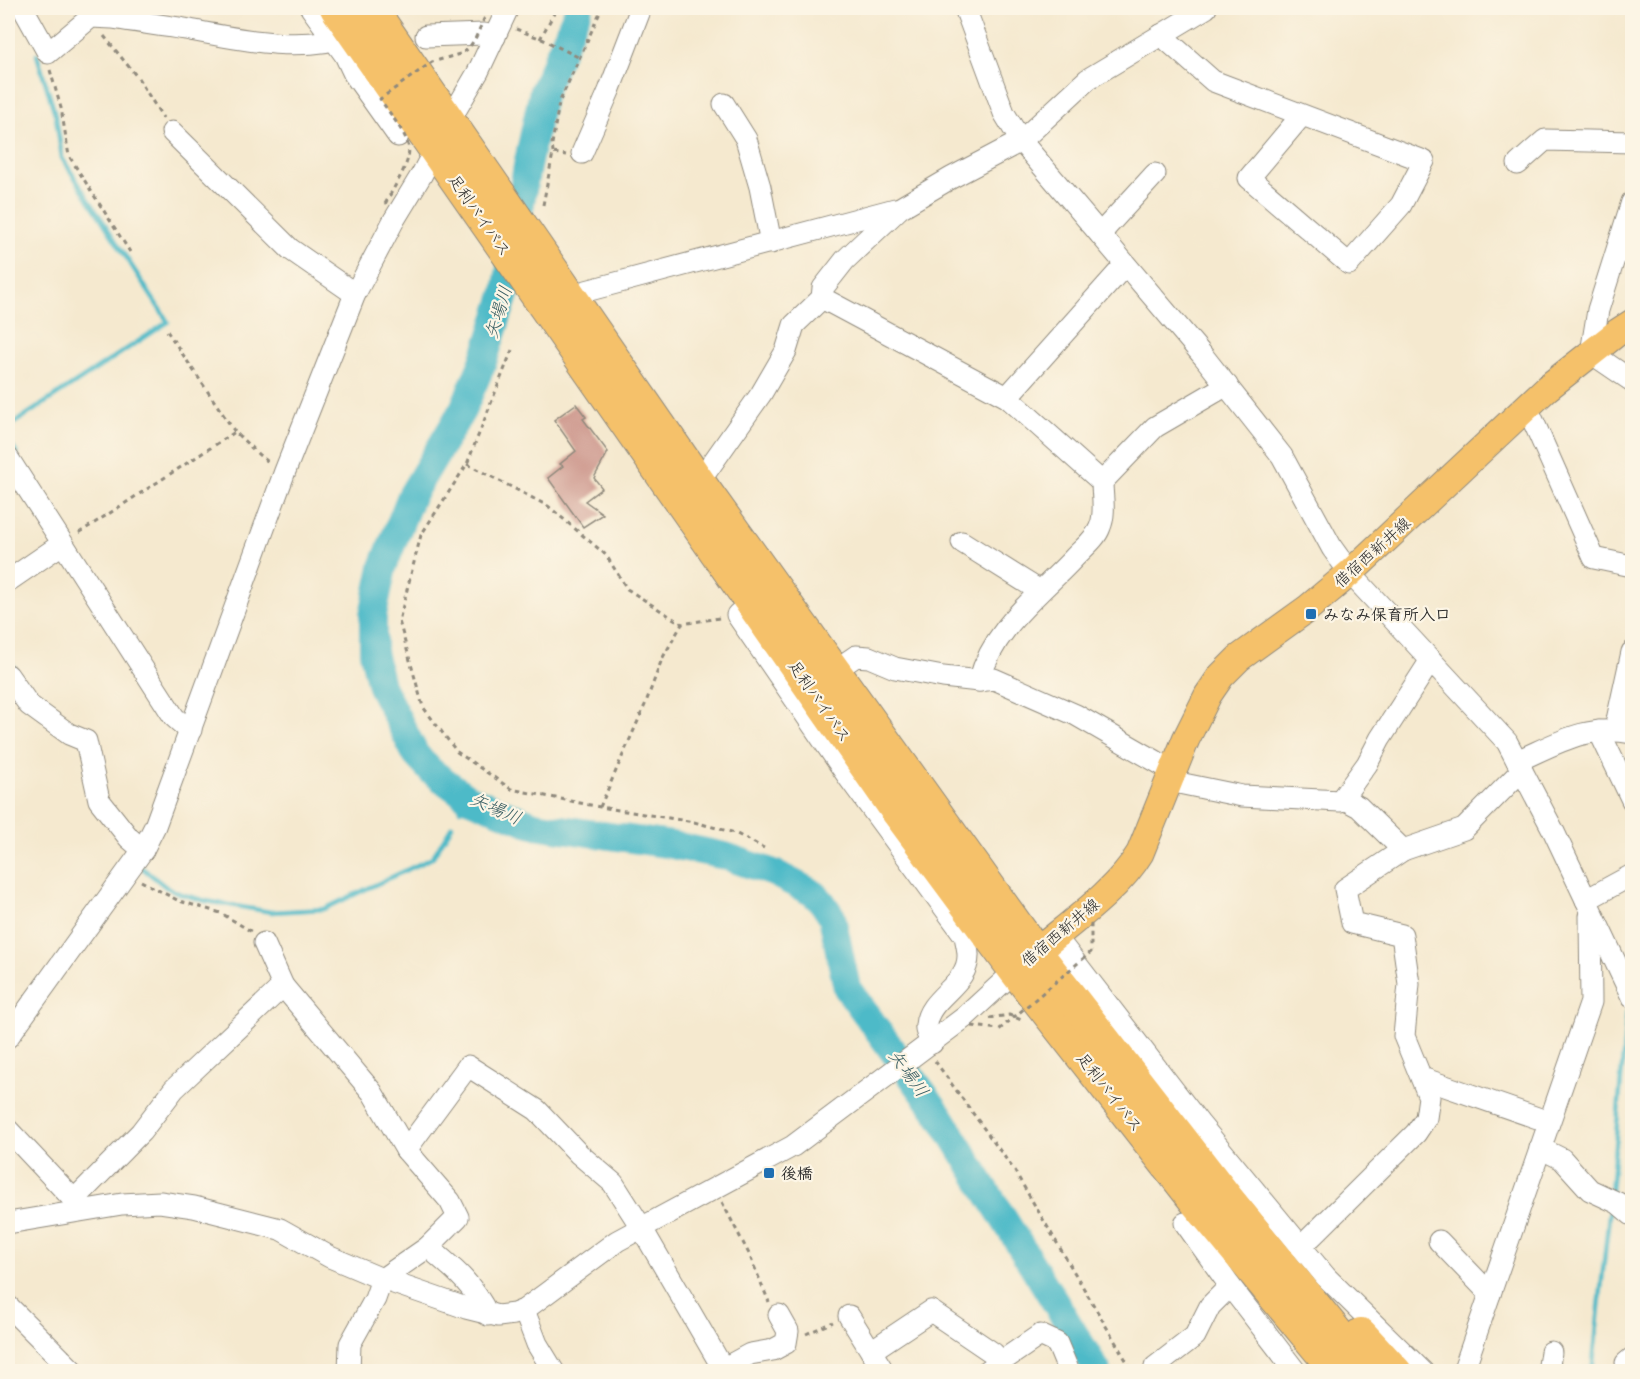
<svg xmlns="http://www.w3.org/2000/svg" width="1640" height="1379" font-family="'Patrick Hand','Klee One',sans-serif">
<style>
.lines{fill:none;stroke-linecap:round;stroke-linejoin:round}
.stream{stroke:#4dbac8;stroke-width:4.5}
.river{stroke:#4dbac8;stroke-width:28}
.building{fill:#ce998e}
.minor-casing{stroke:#908a7d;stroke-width:23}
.major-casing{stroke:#908a7d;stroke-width:29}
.highway-casing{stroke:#908a7d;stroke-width:34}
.path{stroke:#908a7d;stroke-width:3;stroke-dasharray:4.5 4.5;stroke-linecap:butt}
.minor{stroke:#fff;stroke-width:21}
.major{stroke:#f5c16b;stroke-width:27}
.highway{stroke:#f5c16b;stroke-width:32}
.path-bridge{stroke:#908a7d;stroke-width:3;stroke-dasharray:4.5 4.5;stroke-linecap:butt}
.poi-dot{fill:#1f6fb2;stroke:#fcf5e5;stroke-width:2}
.labels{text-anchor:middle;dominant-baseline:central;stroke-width:4.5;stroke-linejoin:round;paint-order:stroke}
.street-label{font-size:16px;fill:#2b2b2b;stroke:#fcf5e5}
.poi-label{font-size:16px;font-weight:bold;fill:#2b2b2b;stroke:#fcf5e5;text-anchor:start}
.water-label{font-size:18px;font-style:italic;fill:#375d62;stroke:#fcf5e5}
</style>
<rect width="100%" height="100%" fill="#fcf5e5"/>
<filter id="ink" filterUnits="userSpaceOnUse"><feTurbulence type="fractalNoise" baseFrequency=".0167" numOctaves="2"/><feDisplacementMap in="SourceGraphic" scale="12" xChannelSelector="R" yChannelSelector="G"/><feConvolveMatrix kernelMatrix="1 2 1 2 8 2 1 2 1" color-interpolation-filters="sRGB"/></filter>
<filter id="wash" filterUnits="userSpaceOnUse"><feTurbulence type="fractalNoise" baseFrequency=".008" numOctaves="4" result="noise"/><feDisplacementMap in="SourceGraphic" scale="24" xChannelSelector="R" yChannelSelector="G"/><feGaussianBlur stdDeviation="1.35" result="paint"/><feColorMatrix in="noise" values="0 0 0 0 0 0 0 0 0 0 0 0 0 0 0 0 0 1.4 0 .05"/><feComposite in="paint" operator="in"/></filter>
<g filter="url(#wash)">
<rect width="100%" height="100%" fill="#f5e9cf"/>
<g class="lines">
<!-- stream -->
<g class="stream">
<polyline points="8,427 168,322 62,158 56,117 37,55"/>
<polyline points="8,439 17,454"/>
<polyline points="8,657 15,670"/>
<polyline points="460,810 468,798"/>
<polyline points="141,867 166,887 181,894 206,901 271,912 324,909 432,858 452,826"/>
<polyline points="1611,1192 1627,1012"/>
<polyline points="1592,1372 1610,1206"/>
</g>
<!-- river -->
<polyline class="river" points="579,8 543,91 527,166 506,292 483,362 463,409 411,496 383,567 373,615 373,652 381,686 416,755 431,771 468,798 534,825 672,845 725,856 774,873 813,893 822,902 832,917 847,988 941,1117 1098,1372"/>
</g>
<g id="blocks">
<!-- building -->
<polygon class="building" points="576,404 586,417 583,419 608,452 594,478 602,488 585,501 603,514 583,527 548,478 563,466 560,464 576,451 554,420"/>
</g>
</g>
<g filter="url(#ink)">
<use href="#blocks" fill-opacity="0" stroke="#908a7d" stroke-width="1.5"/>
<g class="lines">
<defs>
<g id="minor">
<path d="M23,8l25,45 43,-36 21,1c24,4 49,7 73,11 52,10 118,25 169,5"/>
<polyline points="311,8 345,55 354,74 398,136"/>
<polyline points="965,8 1004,113 1021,141 1204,357 1282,456 1332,548 1350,573 1507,742 1553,830 1632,997"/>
<polyline points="1161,35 1213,81 1424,161 1401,205 1349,264 1249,178 1302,115"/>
<polyline points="426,36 484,34 495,37"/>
<polyline points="724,104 746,139 760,187 771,243"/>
<polyline points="172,132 290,249 355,294"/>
<polyline points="582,153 609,91 641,8"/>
<polyline points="1518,164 1545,140 1632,142"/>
<polyline points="1632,202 1598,310 1591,353 1632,381"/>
<polyline points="1100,234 1155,174"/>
<polyline points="571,295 895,209"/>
<polyline points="822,298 1007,397 1102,482"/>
<polyline points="1007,397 1125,265"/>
<polyline points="1527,407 1594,558 1632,566"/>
<polyline points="8,458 174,717 183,725 191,730"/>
<polyline points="699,482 761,394 786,351 794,325 822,298 823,288 845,260 900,208 951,178 1021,141 1088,79 1206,8"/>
<polyline points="962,542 1040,591"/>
<polyline points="8,581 62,544"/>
<path d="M752,602l-15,13 112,163 116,158c1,6 3,13 3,19 1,30 -40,42 -42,70 -1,7 3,12 6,18"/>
<polyline points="834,671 856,656 869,657 895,668 943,677 979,681 994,679 1076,715 1173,771"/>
<polyline points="8,675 29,705 69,734 86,741 99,800 129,838 143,850"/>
<path d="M979,681c15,-54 58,-84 94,-122 9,-10 23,-20 27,-32 6,-13 2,-31 2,-45l53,-55 72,-42"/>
<polyline points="1615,729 1632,652"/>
<polyline points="1599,731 1632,800"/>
<path d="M1517,761c41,-18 69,-37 115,-28"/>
<polyline points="1169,781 1242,796 1340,801 1367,764 1380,739 1431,660"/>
<polyline points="1403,850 1464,829 1522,770"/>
<polyline points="1586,900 1632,875"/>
<polyline points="1055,936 1199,1123 1326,1277 1423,1372"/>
<polyline points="283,986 372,1092 406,1150 450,1201 458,1217 428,1247 382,1279 375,1299 350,1344 349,1372"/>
<polyline points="8,1037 127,872 143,850 155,826 285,471 355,294 394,220 422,174 450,120 478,72 508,8"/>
<polyline points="1422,1078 1549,1122"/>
<polyline points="8,1130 74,1200 77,1211"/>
<polyline points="1540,1148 1562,1159 1590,1190 1618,1203 1632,1215"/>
<polyline points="406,1150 468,1066 537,1110 579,1154 613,1183 641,1227 725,1372"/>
<polyline points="74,1200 141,1132 174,1089 283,986 264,943"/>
<polyline points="8,1223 122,1204 160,1202 194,1207 280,1229 330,1257 382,1279 466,1308 498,1316 514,1314 524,1310 617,1241 793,1146 965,1017 1015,971"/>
<polyline points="1185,1223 1230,1286 1296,1372"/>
<polyline points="1439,1241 1490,1294"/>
<path d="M428,1247c26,22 44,36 60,68"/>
<polyline points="1301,1247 1416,1133 1426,1118 1429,1097 1404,1036 1409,984 1402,935 1352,923 1345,889 1403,850 1359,807 1342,798"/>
<polyline points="8,1306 74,1372"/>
<polyline points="524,1310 537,1344 554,1372"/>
<polyline points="849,1316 884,1372"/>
<polyline points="871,1351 931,1311 993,1353 1001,1361"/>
<polyline points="1626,1363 1632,1358"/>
<polyline points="1155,1367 1195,1336 1210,1306 1230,1286"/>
<polyline points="717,1372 750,1354 773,1350 786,1343 788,1331 779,1315"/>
<polyline points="986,1372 1040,1335 1057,1343 1069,1372"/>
<polyline points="1463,1372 1591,1002 1590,916"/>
<polyline points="1548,1372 1551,1352"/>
</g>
<path id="major" d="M1020,966c37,-34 95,-71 120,-113l46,-114 22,-44 13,-19 18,-18 68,-49 43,-36 197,-185 71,-56 14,-9"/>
<g id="highway">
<polyline points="336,8 898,813 1015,971 1196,1202 1337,1372"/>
<polyline points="371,8 699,482 1036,952 1228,1199 1369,1372"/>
<polyline points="1361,1334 1396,1372"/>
</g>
</defs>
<!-- minor casing -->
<use href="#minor" class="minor-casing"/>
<!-- major casing -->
<use href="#major" class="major-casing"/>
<!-- highway casing -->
<use href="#highway" class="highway-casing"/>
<!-- path -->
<g class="path">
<polyline points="516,29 544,40 580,58"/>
<polyline points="104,36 138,78 163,118"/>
<polyline points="540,39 557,8"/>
<polyline points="50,70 61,108 69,156 130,252"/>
<polyline points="553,153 552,144 559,103 602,8"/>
<polyline points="543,205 553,153 566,155"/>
<polyline points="167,331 235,432"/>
<polyline points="512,350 467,464 421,535 399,621 423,707 457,752 511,789 600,807 694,822 735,833 764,848"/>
<polyline points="467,464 548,506 606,555 627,589 682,624"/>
<polyline points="79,533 235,432 259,455 270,463"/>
<polyline points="600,807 645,705 662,659 682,624 719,618"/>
<polyline points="141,881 179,901 221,913 252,932"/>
<polyline points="990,1018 1009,1015 1024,1021"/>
<polyline points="935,1061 1014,1170 1133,1372"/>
<polyline points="722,1202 749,1254 769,1302"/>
<polyline points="806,1334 833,1322"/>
</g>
<!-- minor -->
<use href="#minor" class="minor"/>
<!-- major -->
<use href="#major" class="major"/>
<!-- highway -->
<use href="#highway" class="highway"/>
<!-- path-bridge -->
<g class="path-bridge">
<path d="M385,204c32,-58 33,-51 -5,-105l52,-37 28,-8 8,-5 7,-10 14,-31"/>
<polyline points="972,1026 1000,1029 1091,952 1091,923"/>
</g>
</g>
</g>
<!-- markers -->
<g class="poi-dot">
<rect x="1305" y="608" width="12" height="12" rx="3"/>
<rect x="763" y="1167" width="12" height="12" rx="3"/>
</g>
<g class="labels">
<!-- street labels -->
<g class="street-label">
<text transform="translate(480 215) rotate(55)">足利バイパス</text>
<text transform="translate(1372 552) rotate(-42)">借宿西新井線</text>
<text transform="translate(820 701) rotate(55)">足利バイパス</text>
<text transform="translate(1060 932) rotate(-40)">借宿西新井線</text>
<text transform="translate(1110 1092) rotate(52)">足利バイパス</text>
</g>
<!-- poi labels -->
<g class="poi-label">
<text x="1323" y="614">みなみ保育所入口</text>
<text x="781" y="1173">後橋</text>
</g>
<!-- water labels -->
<g class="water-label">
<text transform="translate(498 312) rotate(-73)">矢場川</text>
<text transform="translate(496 808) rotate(24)">矢場川</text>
<text transform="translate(909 1073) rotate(54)">矢場川</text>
</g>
</g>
<!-- margin -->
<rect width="1640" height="1379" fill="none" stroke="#fcf5e5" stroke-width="30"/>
</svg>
